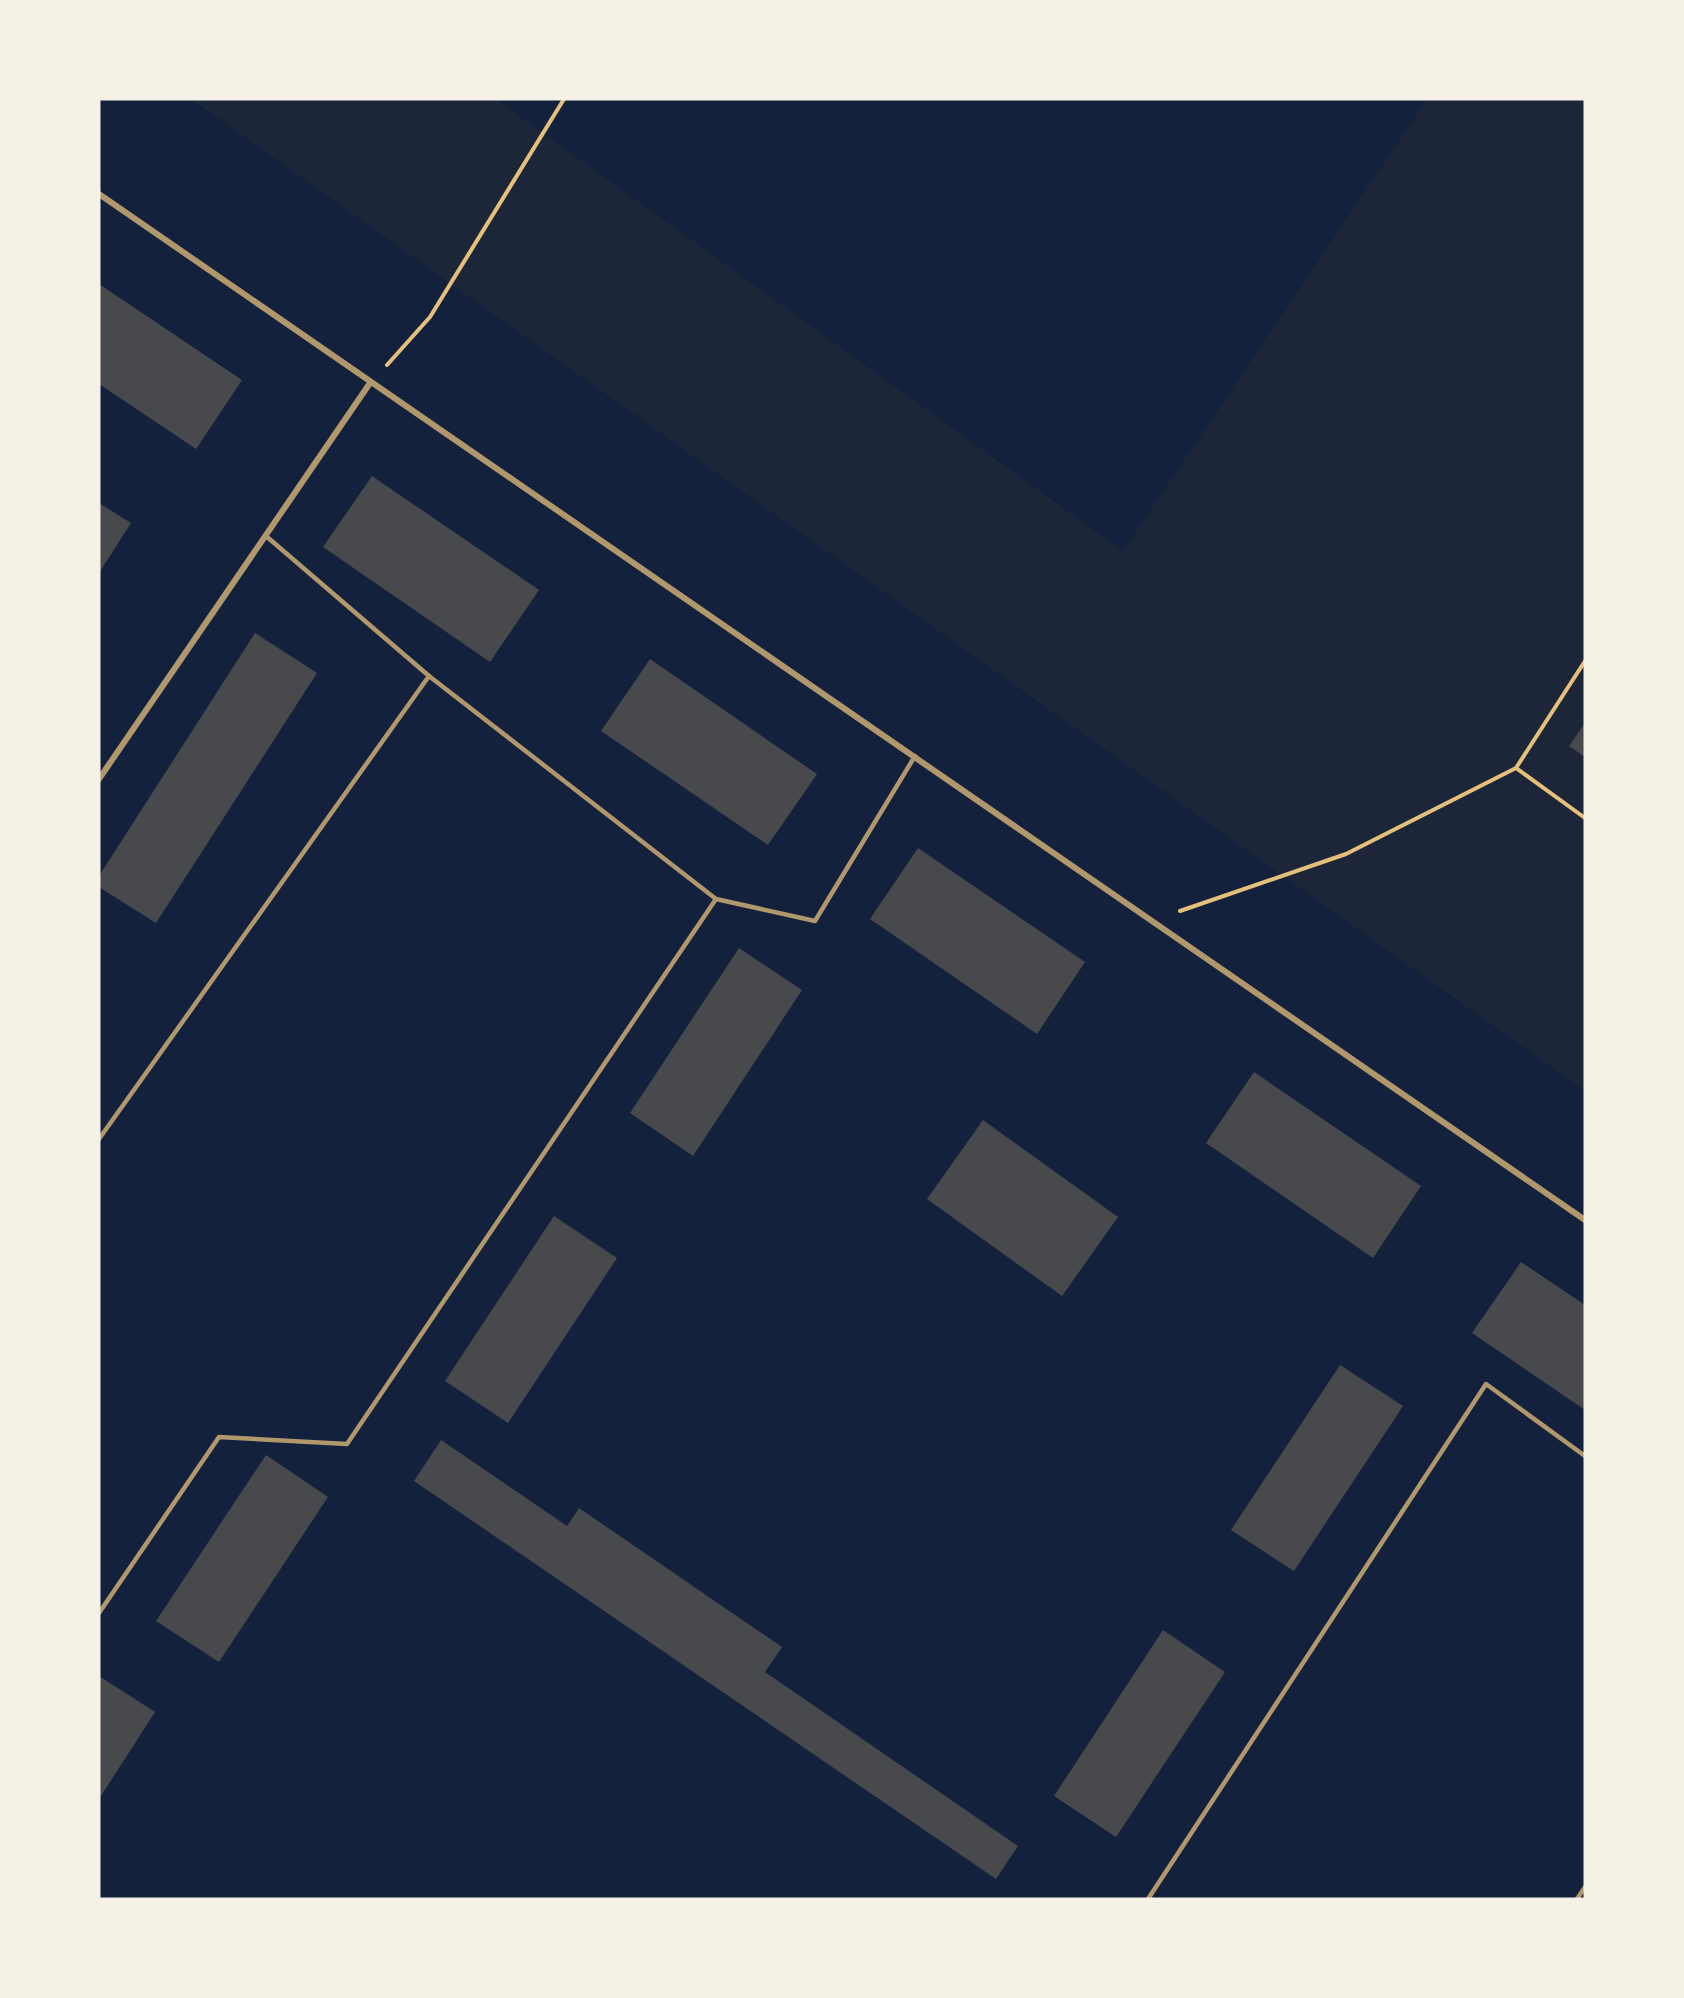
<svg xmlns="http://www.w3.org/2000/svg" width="1684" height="1998" font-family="'DejaVu Sans',sans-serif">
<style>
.green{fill:#1d2539}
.building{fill:#48494c}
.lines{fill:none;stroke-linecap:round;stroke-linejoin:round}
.path{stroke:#e5c07b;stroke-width:4}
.service{stroke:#b1986c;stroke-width:4.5}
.minor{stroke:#b1986c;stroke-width:6}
</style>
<rect width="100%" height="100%" fill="#14213d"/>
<!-- green -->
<polygon class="green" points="191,99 496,99 1123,551 1427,99 1585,99 1585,1091"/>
<!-- building -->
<g class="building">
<polygon points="99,284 242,380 196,449 99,384"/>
<polygon points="372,476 539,590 490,662 323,547"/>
<polygon points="99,503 131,523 99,573"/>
<polygon points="255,633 317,673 156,923 99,887 99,876"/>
<polygon points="650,659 817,774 768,845 601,731"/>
<polygon points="1585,723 1585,757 1569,746"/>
<polygon points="918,848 1085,962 1037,1034 870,919"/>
<polygon points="739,948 802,990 693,1156 630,1113"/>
<polygon points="1254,1072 1421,1186 1373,1258 1206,1143"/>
<polygon points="983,1120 1118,1217 1062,1296 927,1199"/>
<polygon points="554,1216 617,1258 508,1423 445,1381"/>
<polygon points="1521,1262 1585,1305 1585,1410 1472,1333"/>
<polygon points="1340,1365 1403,1406 1294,1571 1231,1530"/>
<polygon points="441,1440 567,1526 579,1508 782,1647 765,1672 1018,1846 996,1879 414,1481"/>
<polygon points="266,1455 328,1497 219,1662 156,1621"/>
<polygon points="1163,1630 1225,1672 1116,1837 1054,1796"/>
<polygon points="99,1676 155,1712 99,1799"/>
</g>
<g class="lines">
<!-- path -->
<g class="path">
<polyline points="387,365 430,317 564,99"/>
<polyline points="1516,768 1585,818"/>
<polyline points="1180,911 1346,854 1516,768 1585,661"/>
</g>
<!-- service -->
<g class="service">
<polyline points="429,676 716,899"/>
<polyline points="99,1139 429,676 266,536"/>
<polyline points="99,1613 219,1437 347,1444 716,899 815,921 915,756"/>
<polyline points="1148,1899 1486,1384 1585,1456"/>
<polyline points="1577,1899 1585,1887"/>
</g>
<!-- minor -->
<g class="minor">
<path d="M99,194c494,344 992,682 1486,1026"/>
<polyline points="99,779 370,383"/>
</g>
</g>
<!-- border -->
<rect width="1684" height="1998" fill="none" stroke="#f6f1e7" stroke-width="201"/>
</svg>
